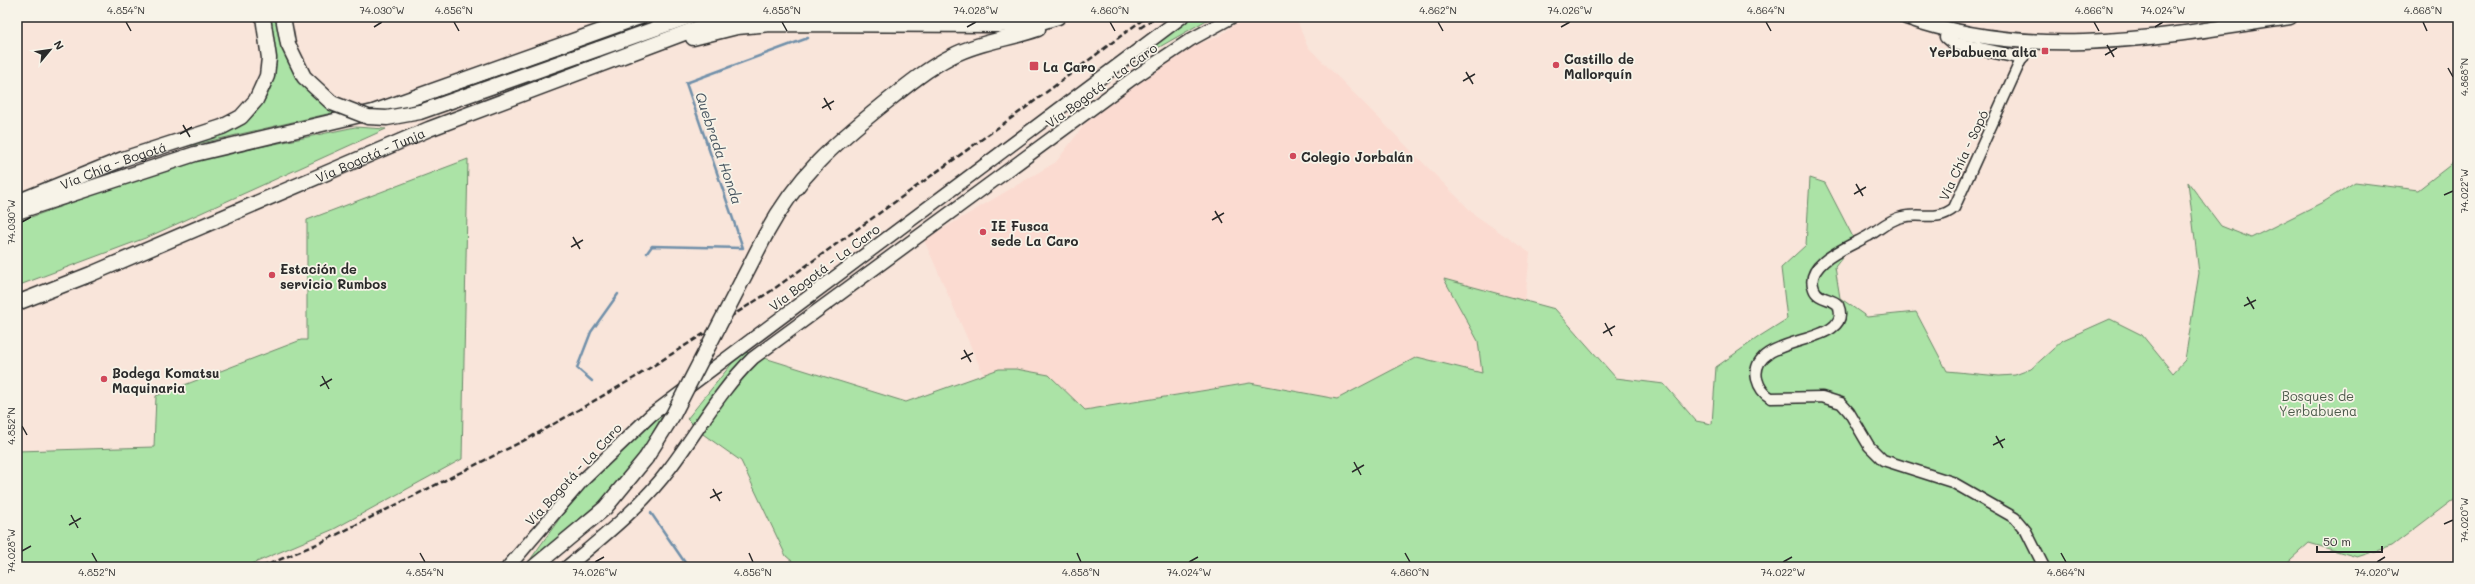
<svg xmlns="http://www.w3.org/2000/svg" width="2475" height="584" font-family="Mali,sans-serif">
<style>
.built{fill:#fbdbd1}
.green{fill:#abe3a6;stroke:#6b8768}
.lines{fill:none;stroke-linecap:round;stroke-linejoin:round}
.stream{stroke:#7190aa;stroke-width:2.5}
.secondary-casing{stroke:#2b2b2b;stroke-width:13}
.primary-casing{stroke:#2b2b2b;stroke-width:15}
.highway-casing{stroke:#2b2b2b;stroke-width:17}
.secondary{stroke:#f7f3e8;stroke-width:10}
.primary{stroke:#f7f3e8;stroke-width:12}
.highway{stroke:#f7f3e8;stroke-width:14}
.rail{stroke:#2b2b2b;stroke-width:2.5;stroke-dasharray:6 3;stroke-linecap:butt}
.highway-bridge-casing{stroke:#2b2b2b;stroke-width:17;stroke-linecap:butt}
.highway-bridge{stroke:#f7f3e8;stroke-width:14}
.ticks{fill:none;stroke:#2b2b2b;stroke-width:1.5}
.poi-dot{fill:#d1495b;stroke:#f7f3e8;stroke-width:1.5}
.labels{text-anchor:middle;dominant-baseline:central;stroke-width:3.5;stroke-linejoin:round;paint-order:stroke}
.poi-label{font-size:13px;font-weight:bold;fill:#2b2b2b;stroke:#f7f3e8;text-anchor:start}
.street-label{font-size:13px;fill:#2b2b2b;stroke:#f7f3e8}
.park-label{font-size:13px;fill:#4b594a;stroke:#f7f3e8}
.water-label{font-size:14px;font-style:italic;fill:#485560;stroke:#f7f3e8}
.neatline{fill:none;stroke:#2b2b2b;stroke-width:1.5}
.ticks-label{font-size:10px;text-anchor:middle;fill:#2b2b2b}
</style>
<rect width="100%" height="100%" fill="#f9e5da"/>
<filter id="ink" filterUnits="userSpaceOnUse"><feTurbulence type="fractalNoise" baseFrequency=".025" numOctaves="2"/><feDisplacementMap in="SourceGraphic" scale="8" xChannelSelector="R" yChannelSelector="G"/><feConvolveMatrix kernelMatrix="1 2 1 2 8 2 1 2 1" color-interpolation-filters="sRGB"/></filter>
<g filter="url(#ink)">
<!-- built -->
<polygon class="built" points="1253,17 1296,17 1307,46 1475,215 1530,253 1525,301 1444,280 1478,341 1482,373 1417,357 1337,399 1250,383 1085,410 1049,375 999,369 983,374 924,240 1056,162 1085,124 1120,96 1197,44 1218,37 1238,22"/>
<!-- green -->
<g class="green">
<path d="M270,17h9l23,64 11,14 23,17 -156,36c18,-6 37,-11 55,-19 8,-3 17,-12 23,-19 24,-31 17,-57 12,-93z"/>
<polygon points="1191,17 1212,17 1121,69"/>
<polygon points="355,127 386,129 148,237 17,286 17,222 130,182 208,158"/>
<polygon points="468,159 462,459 334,529 245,567 17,567 17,451 154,447 156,396 301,340 307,340 307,220"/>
<polygon points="2458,159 2458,496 2392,546 2357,557 2309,543 2282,567 799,567 786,556 741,461 700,432 687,419 742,351 906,402 999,369 1016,369 1049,375 1085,410 1250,383 1337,399 1417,357 1482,373 1478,341 1444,279 1555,309 1616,378 1664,384 1696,421 1712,424 1716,367 1760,336 1787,319 1781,268 1806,245 1810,178 1825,183 1855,241 1835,267 1840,298 1867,317 1916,312 1947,371 1999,376 2015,375 2031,369 2063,340 2110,319 2142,335 2173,373 2185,360 2199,273 2188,182 2221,226 2251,238 2325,201 2355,182 2418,190"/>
<polygon points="667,407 637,461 616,487 525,567 562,515 607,462"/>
</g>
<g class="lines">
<!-- stream -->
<g class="stream">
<polyline points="647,253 652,246 743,248 686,83 808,38"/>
<polyline points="592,381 577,368 591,332 618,294"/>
<polyline points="651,513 688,567"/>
</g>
<defs>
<path id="secondary" d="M2029,42l-75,166c-17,14 -33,4 -52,9 -14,3 -23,13 -34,19 -17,10 -65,27 -54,53 4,11 18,9 24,16 18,43 -91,27 -81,74 2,8 7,15 14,19l51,-1 19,6 8,9 20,34 14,14 69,22 63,36 11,13 18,36"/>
<g id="primary">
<polyline points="1946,37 1953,43 2022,58"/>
<polyline points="508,567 581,482 651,415 1182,17"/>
<path d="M567,567c37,-31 75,-61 103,-99 28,-37 50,-78 83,-110l379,-279 58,-39 42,-23"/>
</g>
<g id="highway">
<path d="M1906,17c127,45 255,20 384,0"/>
<polyline points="693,38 737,27 771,24 1000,25 1041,22 1058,17"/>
<polyline points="598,49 688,17"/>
<path id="s1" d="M17,202l106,-43 99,-32 19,-10 15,-17 11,-24 2,-18 -6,-41"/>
<polyline points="17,212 195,154 373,112 640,17"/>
<path d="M766,234c32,-59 67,-89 119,-131 21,-17 43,-35 67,-47 27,-14 58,-17 86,-27"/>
<path id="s2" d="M17,303l74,-29 338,-145 298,-112"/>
<polyline points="534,567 605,508 646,458"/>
</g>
</defs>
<!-- secondary casing -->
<use href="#secondary" class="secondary-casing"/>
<!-- primary casing -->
<use href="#primary" class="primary-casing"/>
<!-- highway casing -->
<use href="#highway" class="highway-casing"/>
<!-- secondary -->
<use href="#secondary" class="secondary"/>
<!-- primary -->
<use href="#primary" class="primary"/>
<!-- highway -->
<use href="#highway" class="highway"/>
<!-- rail -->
<g class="rail">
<polyline points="1140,28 1156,17"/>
<polyline points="262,567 322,542 531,437 634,378 771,291 1024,109 1146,17"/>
</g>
<defs>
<g id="highway-bridge">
<polyline points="283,17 288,44 304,77 332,103 368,117 387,118 420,112 598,49"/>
<polyline points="646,458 673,415 766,234"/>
</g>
</defs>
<!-- highway-bridge casing -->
<use href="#highway-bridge" class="highway-bridge-casing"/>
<!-- highway-bridge -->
<use href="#highway-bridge" class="highway-bridge"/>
</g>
</g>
<!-- ticks -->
<path class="ticks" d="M126,22l5,9M454,22l5,9M782,22l5,9M1110,22l5,9M1438,22l5,9M1766,22l5,9M2094,22l5,9M2423,22l4,9M374,27l8,-5M967,27l9,-5M1561,27l9,-5M2155,27l8,-5M2107,45l7,12M2105,55l12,-7M2448,68l5,9M1466,72l7,12M1463,81l12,-7M824,98l7,12M822,108l12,-7M183,125l7,12M180,134l12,-7M1856,184l7,12M1854,194l12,-7M2444,195l9,-4M1215,211l7,12M1212,220l12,-7M22,222l9,-5M573,237l7,12M571,247l12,-7M2247,297l7,12M2244,306l12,-6M1605,323l7,13M1603,333l12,-7M964,350l7,12M961,359l12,-6M322,376l7,13M320,386l12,-7M22,426l5,9M1996,436l7,12M1993,445l12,-6M1354,462l7,13M1352,472l12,-7M713,489l7,12M710,498l12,-6M71,515l7,13M2444,524l9,-4M69,525l12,-7M22,551l9,-5M92,553l5,9M420,553l5,9M749,553l4,9M1077,553l4,9M1405,553l5,9M2061,553l5,9M595,562l9,-5M1189,562l9,-5M1783,562l9,-5M2377,562l8,-5"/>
<!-- markers -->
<g class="poi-dot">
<rect x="2041" y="47" width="8" height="8" rx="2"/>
<circle cx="1556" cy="65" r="4"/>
<rect x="1029" y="61" width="10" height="10" rx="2"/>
<circle cx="1293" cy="156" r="4"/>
<circle cx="983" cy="232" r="4"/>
<circle cx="272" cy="275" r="4"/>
<circle cx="104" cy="379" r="4"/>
</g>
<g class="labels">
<!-- poi labels -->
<g class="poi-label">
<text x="2037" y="51" text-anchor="end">Yerbabuena alta</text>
<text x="1564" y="58">Castillo de<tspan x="1564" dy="15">Mallorquín</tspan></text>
<text x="1043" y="66">La Caro</text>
<text x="1301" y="156">Colegio Jorbalán</text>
<text x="991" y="225">IE Fusca<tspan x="991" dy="15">sede La Caro</tspan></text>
<text x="280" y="268">Estación de<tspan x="280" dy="15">servicio Rumbos</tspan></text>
<text x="112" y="372">Bodega Komatsu<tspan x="112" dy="15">Maquinaria</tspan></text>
</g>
<!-- street labels -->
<g class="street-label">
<text transform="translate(1101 85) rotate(-36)">Vía Bogotá - La Caro</text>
<text stroke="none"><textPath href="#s2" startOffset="383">Vía Bogotá - Tunja</textPath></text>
<text transform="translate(1963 155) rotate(-65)">Vía Chía - Sopó</text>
<text stroke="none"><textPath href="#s1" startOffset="103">Vía Chía - Bogotá</textPath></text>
<text transform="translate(824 267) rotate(-37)">Vía Bogotá - La Caro</text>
<text transform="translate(573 474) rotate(-47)">Vía Bogotá - La Caro</text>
</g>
<!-- park labels -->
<g class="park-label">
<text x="2318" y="395">Bosques de<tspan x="2318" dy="15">Yerbabuena</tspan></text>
</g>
<!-- water labels -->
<g class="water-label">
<text transform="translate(719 148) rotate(71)">Quebrada Honda</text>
</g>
</g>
<!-- margin -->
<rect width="2475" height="584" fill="none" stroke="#f7f3e8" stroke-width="44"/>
<!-- north arrow -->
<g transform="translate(50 50) rotate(61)" stroke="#f7f3e8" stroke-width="3" paint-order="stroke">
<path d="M0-3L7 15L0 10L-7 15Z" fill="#2b2b2b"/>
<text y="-6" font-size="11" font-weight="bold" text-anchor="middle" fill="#2b2b2b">N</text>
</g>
<!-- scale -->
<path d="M2317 546v6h65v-6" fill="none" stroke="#2b2b2b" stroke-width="2"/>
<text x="2323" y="546" font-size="12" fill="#2b2b2b" stroke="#f7f3e8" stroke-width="3" paint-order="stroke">50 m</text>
<rect x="22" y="22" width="2431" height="540" class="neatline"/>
<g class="ticks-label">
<text x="126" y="14">4.854°N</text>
<text x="382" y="14">74.030°W</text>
<text x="454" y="14">4.856°N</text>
<text x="782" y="14">4.858°N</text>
<text x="976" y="14">74.028°W</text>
<text x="1110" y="14">4.860°N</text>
<text x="1438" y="14">4.862°N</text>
<text x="1570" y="14">74.026°W</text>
<text x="1766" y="14">4.864°N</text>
<text x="2094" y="14">4.866°N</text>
<text x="2163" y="14">74.024°W</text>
<text x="2423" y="14">4.868°N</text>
<text transform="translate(2464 77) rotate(-90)" y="4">4.868°N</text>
<text transform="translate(2464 191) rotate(-90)" y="4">74.022°W</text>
<text transform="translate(11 222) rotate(-90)" y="4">74.030°W</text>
<text transform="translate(11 426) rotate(-90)" y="4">4.852°N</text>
<text transform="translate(2464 520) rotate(-90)" y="4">74.020°W</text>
<text transform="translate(11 551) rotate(-90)" y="4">74.028°W</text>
<text x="97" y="576">4.852°N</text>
<text x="425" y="576">4.854°N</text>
<text x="595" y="576">74.026°W</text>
<text x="753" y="576">4.856°N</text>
<text x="1081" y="576">4.858°N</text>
<text x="1189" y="576">74.024°W</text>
<text x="1410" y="576">4.860°N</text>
<text x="1783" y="576">74.022°W</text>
<text x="2066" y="576">4.864°N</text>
<text x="2377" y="576">74.020°W</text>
</g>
</svg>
